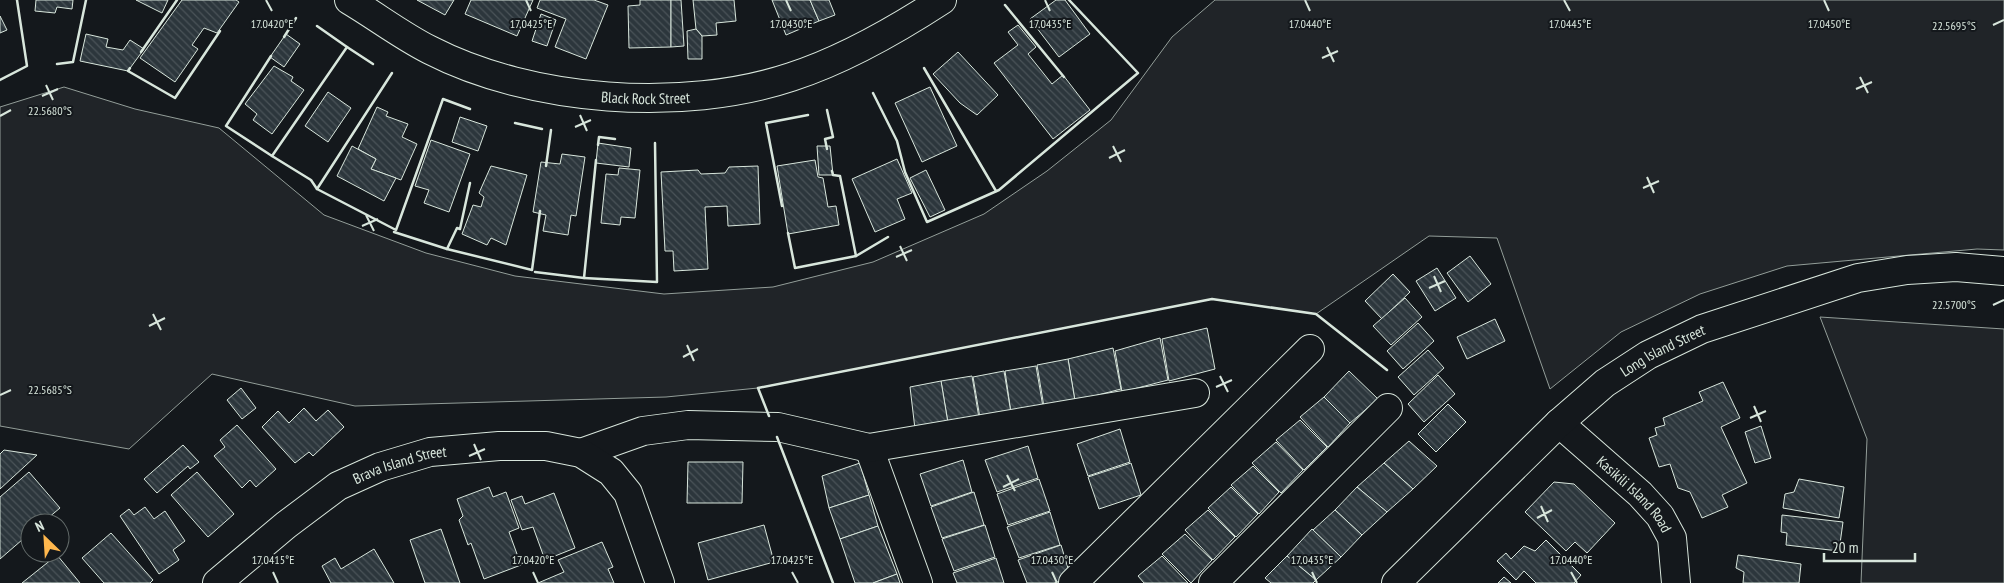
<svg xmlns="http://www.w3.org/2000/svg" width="2004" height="583" font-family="'PT Sans Narrow',sans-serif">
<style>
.green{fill:#202428;stroke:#939e99}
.building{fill:url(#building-back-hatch);stroke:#d8e6dc}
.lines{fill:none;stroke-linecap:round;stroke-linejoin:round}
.street-casing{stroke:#d8e6dc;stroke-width:30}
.secondary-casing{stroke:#d8e6dc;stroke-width:30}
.street{stroke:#14181c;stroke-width:28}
.secondary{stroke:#14181c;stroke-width:28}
.wall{stroke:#d8e6dc;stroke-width:2.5}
.ticks{fill:none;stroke:#d8e6dc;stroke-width:2}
.labels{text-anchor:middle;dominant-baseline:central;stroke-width:4;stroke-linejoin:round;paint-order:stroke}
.street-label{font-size:15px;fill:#d8e6dc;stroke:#14181c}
.ticks-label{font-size:12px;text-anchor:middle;fill:#d8e6dc;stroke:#14181c;stroke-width:4;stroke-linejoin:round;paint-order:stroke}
</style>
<defs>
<pattern id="building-back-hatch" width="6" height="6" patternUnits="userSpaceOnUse" patternTransform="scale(1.25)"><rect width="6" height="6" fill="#2c363c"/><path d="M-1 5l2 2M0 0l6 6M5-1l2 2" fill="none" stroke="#4a5358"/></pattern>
</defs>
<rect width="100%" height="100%" fill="#14181c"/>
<!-- green -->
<g class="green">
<polygon points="1215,0 2004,0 2004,250 1977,249 1787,266 1700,294 1621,332 1550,389 1497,238 1429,236 1316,314 1212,299 758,388 666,397 355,406 212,374 129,449 0,426 0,107 64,87 135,109 219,128 324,215 426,253 515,276 664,294 773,287 873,262 984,214 1047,171 1111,120 1172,37"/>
<polygon points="1820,317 2004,329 2004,583 1861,583 1867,439"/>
</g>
<!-- building -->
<g class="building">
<polygon points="36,0 73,0 72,9 57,7 55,13 35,11"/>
<polygon points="136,0 168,0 162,13"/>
<polygon points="182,0 236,0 239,2 217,33 204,28 192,45 198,49 175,82 140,58"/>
<polygon points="417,0 454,0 445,15"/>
<polygon points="471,0 533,0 517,36 465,14"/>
<polygon points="540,0 594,0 608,5 586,59 555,47 566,19 537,8"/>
<polygon points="640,0 671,0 671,47 629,48 628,6 640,5"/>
<polygon points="671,0 681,0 684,46 671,47"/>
<polygon points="693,0 734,0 736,21 716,23 717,35 702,36 696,29"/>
<polygon points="772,0 810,0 819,21 786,35"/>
<polygon points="810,0 829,0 835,15 819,21"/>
<polygon points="1056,0 1065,0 1090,34 1059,57 1030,19"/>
<polygon points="541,14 556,20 547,46 532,41"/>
<polygon points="0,16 7,30 0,33"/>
<polygon points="1018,25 1036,47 1028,54 1052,84 1063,75 1090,110 1053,139 994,63 1018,45 1008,32"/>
<polygon points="696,29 702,36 702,59 688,59 687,31"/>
<polygon points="86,34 108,39 106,47 123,50 130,40 144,49 128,71 80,61"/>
<polygon points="286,34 300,44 284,67 270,57"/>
<polygon points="958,52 998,95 977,115 960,103 933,74"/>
<polygon points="274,66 293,77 291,81 304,90 272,134 253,120 257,114 245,104"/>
<polygon points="930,87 957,146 922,162 895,103"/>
<polygon points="328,92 351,108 328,142 305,126"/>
<polygon points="377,107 388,112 386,116 408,124 402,137 417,144 401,180 371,169 376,159 358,149"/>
<polygon points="460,117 487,126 478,151 452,142"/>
<polygon points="431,140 470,154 449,212 424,203 429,190 415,186"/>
<polygon points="598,143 631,148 629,167 596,163"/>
<polygon points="352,146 376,159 371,169 396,178 384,201 337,176"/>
<polygon points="817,146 830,146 833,175 819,175"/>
<polygon points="562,154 585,157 576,216 571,215 568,235 543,231 546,215 533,212 541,162 560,164"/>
<polygon points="897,159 912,193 897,199 905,219 875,232 852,179"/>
<polygon points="815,160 818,177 823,178 828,207 836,206 839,225 788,234 777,166"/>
<polygon points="491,166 527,175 506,245 491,238 487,245 462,234 473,205 481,207 484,197 479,193"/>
<polygon points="758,166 760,224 728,226 727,206 705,207 708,269 674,271 673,251 665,251 661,172 698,170 701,174 725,173 729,167"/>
<polygon points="619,168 640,170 635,218 621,217 620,225 601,223 606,174 618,175"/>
<polygon points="926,170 945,210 930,217 910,178"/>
<polygon points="1470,256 1491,284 1468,302 1447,273"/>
<polygon points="1437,268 1456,298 1435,311 1416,281"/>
<polygon points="1393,274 1410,292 1382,319 1365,301"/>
<polygon points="1405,298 1422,317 1391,345 1373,326"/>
<polygon points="1495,319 1505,341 1467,359 1457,337"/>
<polygon points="1418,323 1434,341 1403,369 1387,351"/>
<polygon points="1207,328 1215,369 1169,381 1162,339"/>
<polygon points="1160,338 1168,380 1122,392 1115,351"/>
<polygon points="1113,348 1121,389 1075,401 1068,359"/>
<polygon points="1428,350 1444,368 1414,395 1398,377"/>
<polygon points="1068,359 1075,401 1044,407 1037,365"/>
<polygon points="1036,366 1043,407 1011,413 1005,371"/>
<polygon points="1004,371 1011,413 980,418 973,377"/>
<polygon points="1349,371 1378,399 1350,423 1324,397"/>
<polygon points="1438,375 1455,394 1424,422 1408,404"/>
<polygon points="972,376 979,418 948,423 941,381"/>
<polygon points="941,381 948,423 915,429 910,387"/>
<polygon points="1723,382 1740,418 1721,427 1747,483 1722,495 1728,507 1702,518 1690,492 1678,488 1670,464 1659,467 1649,438 1657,435 1655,428 1665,425 1663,418 1703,401 1699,392"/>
<polygon points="241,388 256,408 242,419 227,400"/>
<polygon points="1324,397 1350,423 1328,447 1300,417"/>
<polygon points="1448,404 1466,422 1436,452 1418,434"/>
<polygon points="304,408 316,421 328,410 344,427 313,456 309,452 295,463 262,427 278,411 289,423"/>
<polygon points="1300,420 1327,447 1304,470 1276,440"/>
<polygon points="237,425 276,469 256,487 250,480 242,488 214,456 225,447 220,440"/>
<polygon points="1761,426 1771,458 1755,463 1745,432"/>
<polygon points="1120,429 1130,462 1088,476 1077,444"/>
<polygon points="1409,441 1437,466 1413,489 1384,463"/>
<polygon points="1276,442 1303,470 1281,493 1252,463"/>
<polygon points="183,445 199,462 190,469 188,466 157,493 144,479"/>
<polygon points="1028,446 1038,478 997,492 985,460"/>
<polygon points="4,450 37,455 0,489 0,454"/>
<polygon points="963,460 972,492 931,506 920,474"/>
<polygon points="688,462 743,462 742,503 687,503"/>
<polygon points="860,463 869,495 829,508 822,476"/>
<polygon points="1131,463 1141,495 1099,509 1088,477"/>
<polygon points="1384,463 1413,489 1387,512 1357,487"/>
<polygon points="1253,466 1279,492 1259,514 1231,485"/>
<polygon points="29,472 60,508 42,523 30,523 30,533 0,559 0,497"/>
<polygon points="197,472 234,514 208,537 171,495"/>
<polygon points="1039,479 1050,511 1008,525 997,494"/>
<polygon points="1799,479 1844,487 1839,518 1783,508 1785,494 1794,492"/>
<polygon points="1554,482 1574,484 1615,523 1587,553 1575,542 1566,551 1525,512"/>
<polygon points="489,487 493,497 506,492 519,528 509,532 521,565 484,579 471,543 468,545 459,520 463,516 457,499"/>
<polygon points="1231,487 1258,514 1236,537 1208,508"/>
<polygon points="1357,487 1387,512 1362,535 1335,510"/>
<polygon points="974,492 984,525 942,538 931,507"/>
<polygon points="554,493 575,548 545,560 533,527 522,530 511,500 522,496 525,504"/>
<polygon points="869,495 878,526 840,539 829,508"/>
<polygon points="145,507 154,519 165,511 185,541 173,550 179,560 159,574 120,516 129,509 134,515"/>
<polygon points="1208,510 1235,537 1213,560 1185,530"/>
<polygon points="1335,510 1362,535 1341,557 1313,530"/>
<polygon points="1050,512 1060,545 1019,558 1007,527"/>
<polygon points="1782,515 1843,522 1839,551 1786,545 1787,533 1781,532"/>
<polygon points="764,525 774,562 708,580 698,543"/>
<polygon points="985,525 995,557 954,571 942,539"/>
<polygon points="878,526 897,574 873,583 855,583 840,539"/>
<polygon points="441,529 460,583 425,583 410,540"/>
<polygon points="1312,529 1341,557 1316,580 1287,556"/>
<polygon points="111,533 153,580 150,583 104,583 82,558"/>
<polygon points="1185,534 1212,560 1191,583 1162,554"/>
<polygon points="1546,540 1581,575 1574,583 1536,583 1524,571 1516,580 1497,561 1506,553 1511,559 1524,546 1535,551"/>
<polygon points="602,542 613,567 608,569 614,583 538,583 564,572 558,560"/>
<polygon points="1061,545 1071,578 1054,583 1027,583 1018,560"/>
<polygon points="374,549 394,583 331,583 322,566 335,558 341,569"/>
<polygon points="57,555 80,583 22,583"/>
<polygon points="1738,555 1801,564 1799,583 1743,583 1744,572 1736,568"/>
<polygon points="1162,556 1188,583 1144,583 1138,576"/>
<polygon points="1287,556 1316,580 1313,583 1271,583 1265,578"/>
<polygon points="996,558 1004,583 957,583 953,573"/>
<polygon points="897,574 900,583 873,583"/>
<polygon points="1504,577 1511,583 1498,583"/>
</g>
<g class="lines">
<defs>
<g id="street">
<path id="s1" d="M349,0c27,16 53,36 81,50 101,52 253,63 361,27 53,-17 105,-47 151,-77"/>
<path id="s2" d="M1559,423l81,71 20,22 12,22 4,45"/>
<polyline points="869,448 918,583"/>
<polyline points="581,453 643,431 688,425 778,427 869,448 1195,393"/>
<path id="s3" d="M217,583l69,-58 52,-39 42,-19 50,-15 69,-6h47l35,7 30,19 17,21 32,90"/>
<polyline points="1073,583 1310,349"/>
<polyline points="1213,583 1388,408"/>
</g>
<g id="secondary">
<path id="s4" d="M1396,583l163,-160 46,-40 43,-28 54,-26 156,-51 49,-8 49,-3 48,4"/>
</g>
</defs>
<!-- street casing -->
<use href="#street" class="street-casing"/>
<!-- secondary casing -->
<use href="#secondary" class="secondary-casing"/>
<!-- street -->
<use href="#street" class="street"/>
<!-- secondary -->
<use href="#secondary" class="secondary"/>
<!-- wall -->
<g class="wall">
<polyline points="1005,5 1064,77"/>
<polyline points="284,37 296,18"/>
<polyline points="347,47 373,64"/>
<polyline points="141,52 177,0"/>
<polyline points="271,56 226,126 272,156 347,47 317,26"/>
<polyline points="57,64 73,62 86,0"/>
<polyline points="130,68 128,71 175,98 220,31"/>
<polyline points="924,68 996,191"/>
<polyline points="0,80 27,66 17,0"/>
<polyline points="873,93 897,141 905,172 927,222 999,190 1138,73 1069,0"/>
<polyline points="827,110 833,137 825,139 827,149"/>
<polyline points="515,123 542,129"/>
<polyline points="598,145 599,137 615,139"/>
<polyline points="272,156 311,180 317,189 392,73"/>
<polyline points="546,166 551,130"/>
<polyline points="317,189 396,230 443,99 470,109"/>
<polyline points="782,206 766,123 808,115"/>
<polyline points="394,232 447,249 457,228 460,229 470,183"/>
<polyline points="788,233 795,268 856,256 840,176 833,175 832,171"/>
<polyline points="447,249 532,270 540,211"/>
<polyline points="856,256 888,237"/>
<polyline points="535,272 584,278 596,160"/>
<polyline points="584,278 657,282 655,143"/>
<polyline points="769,416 758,388 1212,299 1316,314 1387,370"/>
<polyline points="777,437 833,583"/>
</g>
</g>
<!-- ticks -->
<path class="ticks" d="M266,0l6,11M526,0l5,11M786,0l5,11M1045,0l5,11M1305,0l5,11M1564,0l6,11M1824,0l5,11M1993,25l11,-5M1327,47l7,15M1322,58l16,-7M1860,77l8,16M46,85l7,15M1856,89l16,-7M42,96l16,-7M580,115l7,16M0,116l11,-6M575,127l16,-7M1113,146l8,16M1109,158l16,-8M1647,177l7,16M1643,188l16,-7M366,215l8,16M362,226l16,-7M900,246l7,15M896,257l16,-7M1434,276l7,16M1429,288l16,-7M1993,305l11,-5M153,314l8,16M149,326l16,-8M687,345l7,16M683,357l15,-8M1220,376l8,16M1216,387l16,-7M0,395l11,-5M1754,406l7,16M1750,418l16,-7M474,444l7,16M469,456l16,-7M1007,475l8,16M1003,487l16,-8M1541,506l7,16M1537,518l15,-8M273,572l5,11M533,572l5,11M792,572l6,11M1052,572l5,11M1312,572l5,11M1571,572l6,11"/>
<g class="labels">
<!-- street labels -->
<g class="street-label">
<text stroke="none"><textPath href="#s1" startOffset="318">Black Rock Street</textPath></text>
<text stroke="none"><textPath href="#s4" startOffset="356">Long Island Street</textPath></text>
<text stroke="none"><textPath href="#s3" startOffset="221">Brava Island Street</textPath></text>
<text stroke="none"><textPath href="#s2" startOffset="104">Kasikili Island Road</textPath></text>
</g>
</g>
<g class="ticks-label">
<text x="272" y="28">17.0420°E</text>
<text x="531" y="28">17.0425°E</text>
<text x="791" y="28">17.0430°E</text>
<text x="1050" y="28">17.0435°E</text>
<text x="1310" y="28">17.0440°E</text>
<text x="1570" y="28">17.0445°E</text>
<text x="1829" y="28">17.0450°E</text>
<text x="1954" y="30">22.5695°S</text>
<text x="50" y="115">22.5680°S</text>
<text x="1954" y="309">22.5700°S</text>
<text x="50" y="394">22.5685°S</text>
<text x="273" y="564">17.0415°E</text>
<text x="533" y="564">17.0420°E</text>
<text x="792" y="564">17.0425°E</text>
<text x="1052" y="564">17.0430°E</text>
<text x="1312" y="564">17.0435°E</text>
<text x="1571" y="564">17.0440°E</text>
</g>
<!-- north arrow -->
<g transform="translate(45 538) rotate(335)"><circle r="24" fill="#14181c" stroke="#626a69"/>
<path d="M0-4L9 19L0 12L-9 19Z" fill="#ffb74d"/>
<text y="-8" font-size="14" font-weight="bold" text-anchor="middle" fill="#d8e6dc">N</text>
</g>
<!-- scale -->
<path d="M1824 553v8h91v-8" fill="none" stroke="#d8e6dc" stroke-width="2.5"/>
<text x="1832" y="553" font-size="15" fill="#d8e6dc" stroke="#14181c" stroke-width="4" paint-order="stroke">20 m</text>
</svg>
